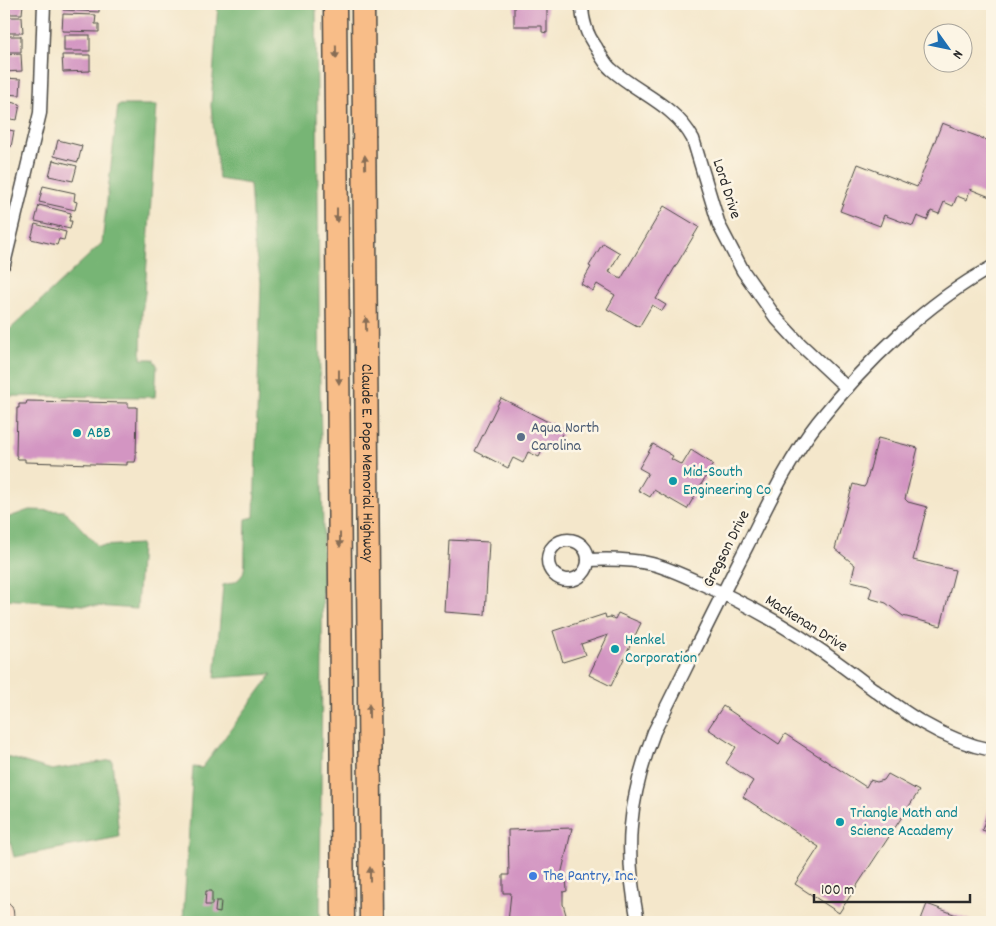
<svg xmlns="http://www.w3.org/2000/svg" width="996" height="926" font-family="Dekko,sans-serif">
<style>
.forest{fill:#77b575;stroke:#517050}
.building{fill:#d395c2}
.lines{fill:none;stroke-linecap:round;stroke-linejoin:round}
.street-casing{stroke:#494743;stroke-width:15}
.secondary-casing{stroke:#494743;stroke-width:20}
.highway-casing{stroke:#494743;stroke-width:25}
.street{stroke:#fff;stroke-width:12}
.secondary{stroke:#fce5cf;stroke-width:18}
.highway{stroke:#f8bd88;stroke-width:22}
.oneway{fill:#876d55}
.culture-dot{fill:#0f9aa8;stroke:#fcf5e5;stroke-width:2}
.service-dot{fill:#5c6f8a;stroke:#fcf5e5;stroke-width:2}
.shop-dot{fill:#3f7fe0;stroke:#fcf5e5;stroke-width:2}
.labels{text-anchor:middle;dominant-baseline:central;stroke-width:5;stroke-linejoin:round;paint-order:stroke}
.street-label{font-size:16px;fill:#2b2b2b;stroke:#fcf5e5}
.service-label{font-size:16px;fill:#4e5e75;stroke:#fcf5e5;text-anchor:start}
.culture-label{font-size:16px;fill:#0d838f;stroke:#fcf5e5;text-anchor:start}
.shop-label{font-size:16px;fill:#366cbe;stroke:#fcf5e5;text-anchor:start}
</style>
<rect width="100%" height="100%" fill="#fcf5e5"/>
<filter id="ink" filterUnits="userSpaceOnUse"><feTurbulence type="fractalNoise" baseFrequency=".02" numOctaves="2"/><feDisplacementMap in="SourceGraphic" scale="10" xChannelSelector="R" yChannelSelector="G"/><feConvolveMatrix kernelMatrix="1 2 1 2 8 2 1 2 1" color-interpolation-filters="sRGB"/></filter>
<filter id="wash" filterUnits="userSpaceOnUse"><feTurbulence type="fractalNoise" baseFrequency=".0096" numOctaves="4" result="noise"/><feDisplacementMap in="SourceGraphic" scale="20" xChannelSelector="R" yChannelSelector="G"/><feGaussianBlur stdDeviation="1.12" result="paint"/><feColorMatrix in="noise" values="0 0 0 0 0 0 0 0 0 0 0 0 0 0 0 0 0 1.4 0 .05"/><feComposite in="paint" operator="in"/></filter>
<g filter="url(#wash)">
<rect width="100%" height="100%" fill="#f4e7cb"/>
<!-- forest -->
<g class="forest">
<path d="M218,4h98l4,390 3,133 -3,395h-137l10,-155 9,1 70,-94 -57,4 8,-93c26,-4 21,-18 22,-38 0,-9 1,-19 1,-28l8,-2 7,-236 -7,-36 -4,-61 -31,-5 -8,-73z"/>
<polygon points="118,105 157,105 145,293 142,312 141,359 153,359 157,365 155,397 4,396 4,335 102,243"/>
<polygon points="29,510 65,511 98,546 141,544 137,609 4,599 4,519"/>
<polygon points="4,756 52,770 112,760 119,837 14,857 4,819"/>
</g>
<g id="blocks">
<!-- building -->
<g class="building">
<polygon points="4,4 23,4 22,14 4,14"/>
<polygon points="63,4 99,4 99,12 63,10"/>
<polygon points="514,4 547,4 547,33 542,32 542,26 514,26"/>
<polygon points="63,14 96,15 95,24 99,24 99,32 62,31"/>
<polygon points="4,17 22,17 23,33 4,33"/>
<rect x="64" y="35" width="26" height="16"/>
<rect x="4" y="36" width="17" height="16"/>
<polygon points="21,54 22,71 4,72 4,55"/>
<polygon points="62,55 90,55 90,71 63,72"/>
<polygon points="4,78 21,79 20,95 4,94"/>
<polygon points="4,101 20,104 17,120 4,118"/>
<polygon points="942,123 992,142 992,190 990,197 970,189 967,200 957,196 953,206 944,202 939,214 931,211 927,220 917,216 913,226 884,215 880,226 840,211 858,164 917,187"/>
<polygon points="4,129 14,131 11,147 4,146"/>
<polygon points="58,140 82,146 78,162 54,156"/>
<polygon points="4,149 9,150 6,166 4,166"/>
<polygon points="53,160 77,166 73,181 49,176"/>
<polygon points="43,186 75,193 74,201 77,202 75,210 39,202"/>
<polygon points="39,205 71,213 69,221 72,221 70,229 35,221"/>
<polygon points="664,206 699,227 656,299 666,305 662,311 652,305 639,327 607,309 615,295 597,284 593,291 581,284 591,267 589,266 603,243 620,253 609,272 621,279"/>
<polygon points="35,224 66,232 64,240 59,239 57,245 31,239"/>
<polygon points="501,398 564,430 554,450 545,445 539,457 528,452 523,463 513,458 508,468 475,451"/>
<polygon points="27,401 128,403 128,407 137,407 136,458 135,462 127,462 127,465 25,462 25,459 18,459 16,455 17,408 19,408 19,404 26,404"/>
<polygon points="878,438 918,448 905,499 908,502 927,507 913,560 955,570 941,626 903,616 886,603 869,598 872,588 868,585 851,581 855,565 835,549 853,484 864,487 866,484"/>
<polygon points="653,444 673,456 671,459 682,465 691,450 713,464 687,509 654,490 650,497 638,490 648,473 639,468"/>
<polygon points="449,540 489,542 485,615 445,612"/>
<polygon points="618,613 641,623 611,686 589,675 608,635 581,644 585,655 563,662 553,631 605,614 606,618 610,617 615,619"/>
<polygon points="723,706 779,744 785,734 866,787 870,780 877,782 884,780 888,774 919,791 839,913 795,884 819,847 743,797 753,781 726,763 736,747 708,729"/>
<polygon points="992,799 992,833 982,830"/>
<polygon points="572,828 561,875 566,876 567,891 563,892 563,904 568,922 508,922 511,893 503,893 503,875 509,875 508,830"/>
<polygon points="206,891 212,891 212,905 205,905"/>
<polygon points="216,901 221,901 220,913 215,912"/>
<polygon points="927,904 975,922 920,922"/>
</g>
</g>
</g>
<g filter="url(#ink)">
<use href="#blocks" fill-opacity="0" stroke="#494743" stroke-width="1"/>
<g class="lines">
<defs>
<g id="street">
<path d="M582,4c0,16 4,30 14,43 4,7 9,17 15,22 28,25 64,36 82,70l26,86 24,46 33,47 23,25 48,45"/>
<polyline points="4,264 40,113 44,4"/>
<circle cx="568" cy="560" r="20"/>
<path d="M588,560c22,-1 43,-1 64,4 16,4 31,11 46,18 52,23 102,52 147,86 46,34 89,71 147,82"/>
<path d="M638,922c-14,-71 -10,-122 16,-190 31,-62 61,-124 93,-186 21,-42 42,-87 71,-124 47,-59 108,-119 174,-155"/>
</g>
<polyline id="secondary" points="4,912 5,922"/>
<g id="highway">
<polyline points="335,4 343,922"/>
<path id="s1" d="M363,4l8,918"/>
</g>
</defs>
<!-- street casing -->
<use href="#street" class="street-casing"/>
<!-- secondary casing -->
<use href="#secondary" class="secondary-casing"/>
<!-- highway casing -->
<use href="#highway" class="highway-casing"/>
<!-- street -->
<use href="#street" class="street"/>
<!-- secondary -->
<use href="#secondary" class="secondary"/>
<!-- highway -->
<use href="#highway" class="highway"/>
</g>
<!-- one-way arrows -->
<defs><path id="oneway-solid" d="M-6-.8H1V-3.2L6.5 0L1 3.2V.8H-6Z" transform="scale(1.25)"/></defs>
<g class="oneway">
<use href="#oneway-solid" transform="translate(336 52) rotate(89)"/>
<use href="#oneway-solid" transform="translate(365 162) rotate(-91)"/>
<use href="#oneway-solid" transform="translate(337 215) rotate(90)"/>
<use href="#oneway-solid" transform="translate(366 324) rotate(-91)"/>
<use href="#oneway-solid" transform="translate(339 377) rotate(90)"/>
<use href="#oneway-solid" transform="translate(340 540) rotate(90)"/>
<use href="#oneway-solid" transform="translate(369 711) rotate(-90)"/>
<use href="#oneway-solid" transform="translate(370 874) rotate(-90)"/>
</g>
</g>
<!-- markers -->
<g class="culture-dot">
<circle cx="77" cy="433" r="5"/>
<circle cx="673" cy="481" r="5"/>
<circle cx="615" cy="649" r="5"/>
<circle cx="840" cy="822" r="5"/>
</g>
<circle class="service-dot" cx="521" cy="437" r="5"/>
<circle class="shop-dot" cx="533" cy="876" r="5"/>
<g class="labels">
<!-- street labels -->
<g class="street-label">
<text transform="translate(726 189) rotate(72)">Lord Drive</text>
<text stroke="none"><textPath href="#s1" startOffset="459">Claude E. Pope Memorial Highway</textPath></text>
<text transform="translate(727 549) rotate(-63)">Gregson Drive</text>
<text transform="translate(806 624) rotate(32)">Mackenan Drive</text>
</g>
<!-- service labels -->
<g class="service-label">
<text x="531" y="428">Aqua North<tspan x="531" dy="18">Carolina</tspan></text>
</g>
<!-- culture labels -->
<g class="culture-label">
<text x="87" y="433">ABB</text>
<text x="683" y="472">Mid-South<tspan x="683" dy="18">Engineering Co</tspan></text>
<text x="625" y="640">Henkel<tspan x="625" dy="18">Corporation</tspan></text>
<text x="850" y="813">Triangle Math and<tspan x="850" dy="18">Science Academy</tspan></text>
</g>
<!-- shop labels -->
<g class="shop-label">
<text x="543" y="876">The Pantry, Inc.</text>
</g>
</g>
<!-- margin -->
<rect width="996" height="926" fill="none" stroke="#fcf5e5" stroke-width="20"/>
<!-- north arrow -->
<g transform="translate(948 48) rotate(123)"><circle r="24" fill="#fcf5e5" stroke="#a8a49b"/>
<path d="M0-4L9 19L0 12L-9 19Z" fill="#1f6fb2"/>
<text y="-8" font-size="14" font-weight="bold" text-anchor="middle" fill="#2b2b2b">N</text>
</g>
<!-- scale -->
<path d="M814 894v8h156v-8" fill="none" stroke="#2b2b2b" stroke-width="2.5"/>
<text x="821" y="894" font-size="15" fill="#2b2b2b" stroke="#fcf5e5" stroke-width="4" paint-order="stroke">100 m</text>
</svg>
